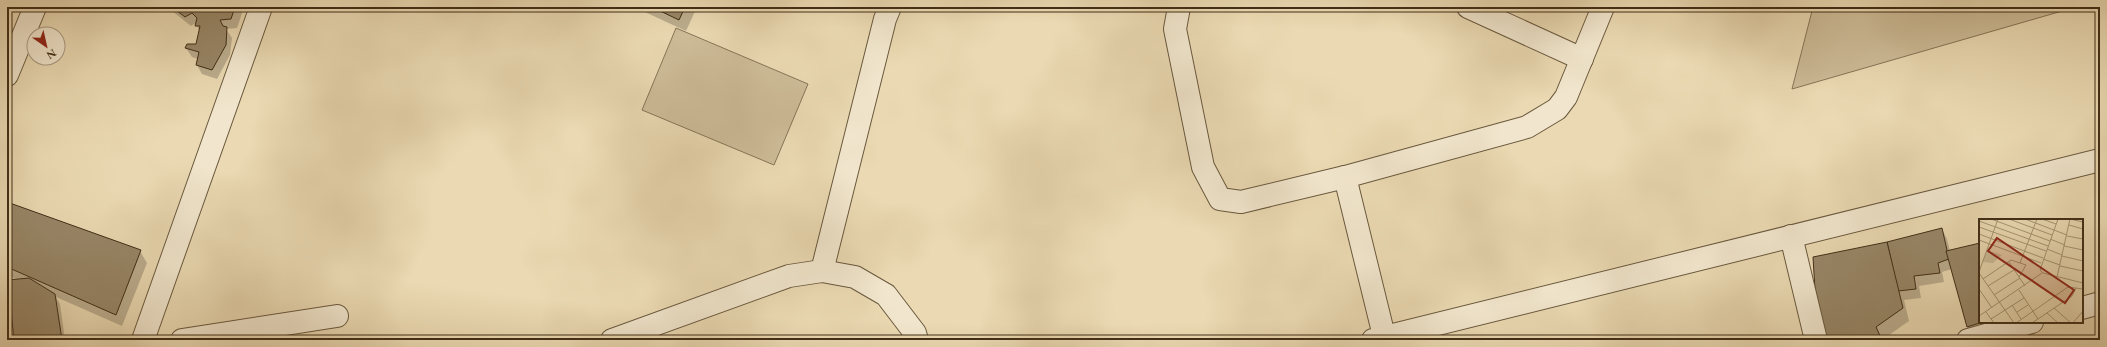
<svg xmlns="http://www.w3.org/2000/svg" width="2107" height="347" font-family="'EB Garamond',serif">
<style>
.green{fill:#cdbc98;stroke:#867558}
.shadow{fill:#0003}
.building{fill:#988768;stroke:#402e17}
.lines{fill:none;stroke-linecap:round;stroke-linejoin:round}
.minor-casing{stroke:#6a593e;stroke-width:24}
.minor{stroke:#f1e6cd;stroke-width:22}
.inset-road{fill:none;stroke:#a69574;stroke-width:1}
.view{fill:#8f2418;fill-opacity:0.15;stroke:#8f2418;stroke-width:2}
.inset-edge{fill:none;stroke:#402e17;stroke-width:2}
</style>
<rect width="100%" height="100%" fill="#ead9b2"/>
<filter id="stains"><feTurbulence type="fractalNoise" baseFrequency=".005" numOctaves="4"/><feColorMatrix values="0 0 0 0 .2 0 0 0 0 .09 0 0 0 0 .02 0 0 0 .5 -.17"/></filter>
<radialGradient id="worn" r=".72"><stop offset=".6" stop-color="#630" stop-opacity="0"/><stop offset="1" stop-color="#630" stop-opacity=".3"/></radialGradient>
<!-- green -->
<g class="green">
<polygon points="1813,7 2076,7 1792,89"/>
<polygon points="676,28 808,84 774,165 642,110"/>
</g>
<!-- shadow -->
<g class="shadow">
<polygon points="167,7 244,7 237,28 226,29 232,38 230,55 217,79 202,74 197,65 198,59 192,57 186,48 197,45 200,32 197,26 197,22 191,26"/>
<polygon points="381,7 394,7 392,12"/>
<polygon points="634,7 697,7 686,31"/>
<polygon points="7,203 140,251 147,263 122,326 56,297 60,304 65,340 15,340 18,280 7,275"/>
<polygon points="2011,218 2012,220 2002,220"/>
<polygon points="1942,229 1947,239 1950,251 1980,244 1980,322 2000,322 1975,338 1968,327 1952,269 1942,272 1944,282 1919,286 1921,298 1904,300 1909,321 1882,340 1828,340 1887,243"/>
</g>
<!-- building -->
<g class="building">
<polygon points="172,7 235,7 231,19 220,20 223,26 227,27 226,45 212,70 196,65 199,52 185,48 187,44 196,44 200,26 195,26 197,18 192,13 185,17"/>
<polygon points="652,7 685,7 679,20"/>
<polygon points="7,202 141,250 116,315 7,267"/>
<polygon points="1942,228 1949,259 1938,263 1940,273 1914,276 1916,289 1898,291 1887,242"/>
<polygon points="1887,242 1903,308 1876,327 1881,338 1878,340 1827,340 1815,290 1813,257"/>
<polygon points="1980,243 1980,322 1983,322 1967,327 1946,251"/>
<polygon points="29,278 55,294 62,340 14,340 8,280"/>
</g>
<g class="lines">
<defs>
<g id="minor">
<polyline points="1179,7 1175,29 1203,167 1220,199 1241,202 1345,177 1527,127 1557,109 1566,97 1603,7"/>
<polyline points="1468,7 1582,59"/>
<polyline points="7,75 35,7"/>
<polyline points="1345,177 1385,340"/>
<polyline points="1791,236 1816,340"/>
<polyline points="822,271 885,19 890,7"/>
<polyline points="2082,308 2100,303"/>
<polyline points="143,340 261,7"/>
<polyline points="182,340 337,316"/>
<polyline points="612,340 789,276 822,271 855,277 886,295 915,333 917,340"/>
<polyline points="1373,340 2100,160"/>
<polyline points="1968,340 2032,322"/>
</g>
</defs>
<!-- minor casing -->
<use href="#minor" class="minor-casing"/>
<!-- minor -->
<use href="#minor" class="minor"/>
</g>
<!-- overview -->
<g transform="translate(1979 219)">
<rect width="104" height="104" fill="#ead9b2"/>
<path d="M8,31l15,5 -9,8 -11,-1z" fill="#cdbc98"/>
<path class="inset-road" d="M12,0l59,22M30,0l43,16M46,0l42,16M63,0l14,5M79,0l-18,51 3,3 40,10M0,2l69,25M90,6l14,4M0,8l67,24M0,15l64,24M88,17l16,3M71,20l15,6M0,21l62,23M85,27l19,4M68,30l15,6M83,37l21,5M64,40l17,6M30,43l16,24M41,44l17,-44M81,47l23,5M0,53l19,-53M0,54l35,50M78,58l13,-58 13,3M4,60l28,-19 15,5 -7,12M9,67l26,-16M0,70l13,19M40,71l19,29M15,76l26,-17M33,86l9,14M75,89l17,15M7,93l8,11M38,93l11,-7M68,94l11,10M0,97l63,-43M12,100l33,-21M37,104l52,-36 15,2M53,104l40,-27 4,-8M94,104l10,-12"/>
<path class="view" d="M18,19l77,52 -9,13 -77,-52z"/>
<rect width="104" height="104" class="inset-edge"/>
</g>
<!-- margin -->
<rect width="2107" height="347" fill="none" stroke="#ead9b2" stroke-width="24"/>
<rect x="8" y="8" width="2091" height="331" fill="none" stroke="#402e17" stroke-width="2"/>
<rect x="12" y="12" width="2083" height="323" fill="none" stroke="#402e17"/>
<!-- north arrow -->
<g transform="translate(46 46) rotate(146)"><circle r="19" fill="#f1e6cd" stroke="#aa9c84"/>
<path d="M0-3L7 15L0 10L-7 15Z" fill="#8f2418"/>
<text y="-6" font-size="11" font-weight="bold" text-anchor="middle" fill="#402e17">N</text>
</g>
<rect width="100%" height="100%" filter="url(#stains)"/>
<rect width="100%" height="100%" fill="url(#worn)"/>
</svg>
